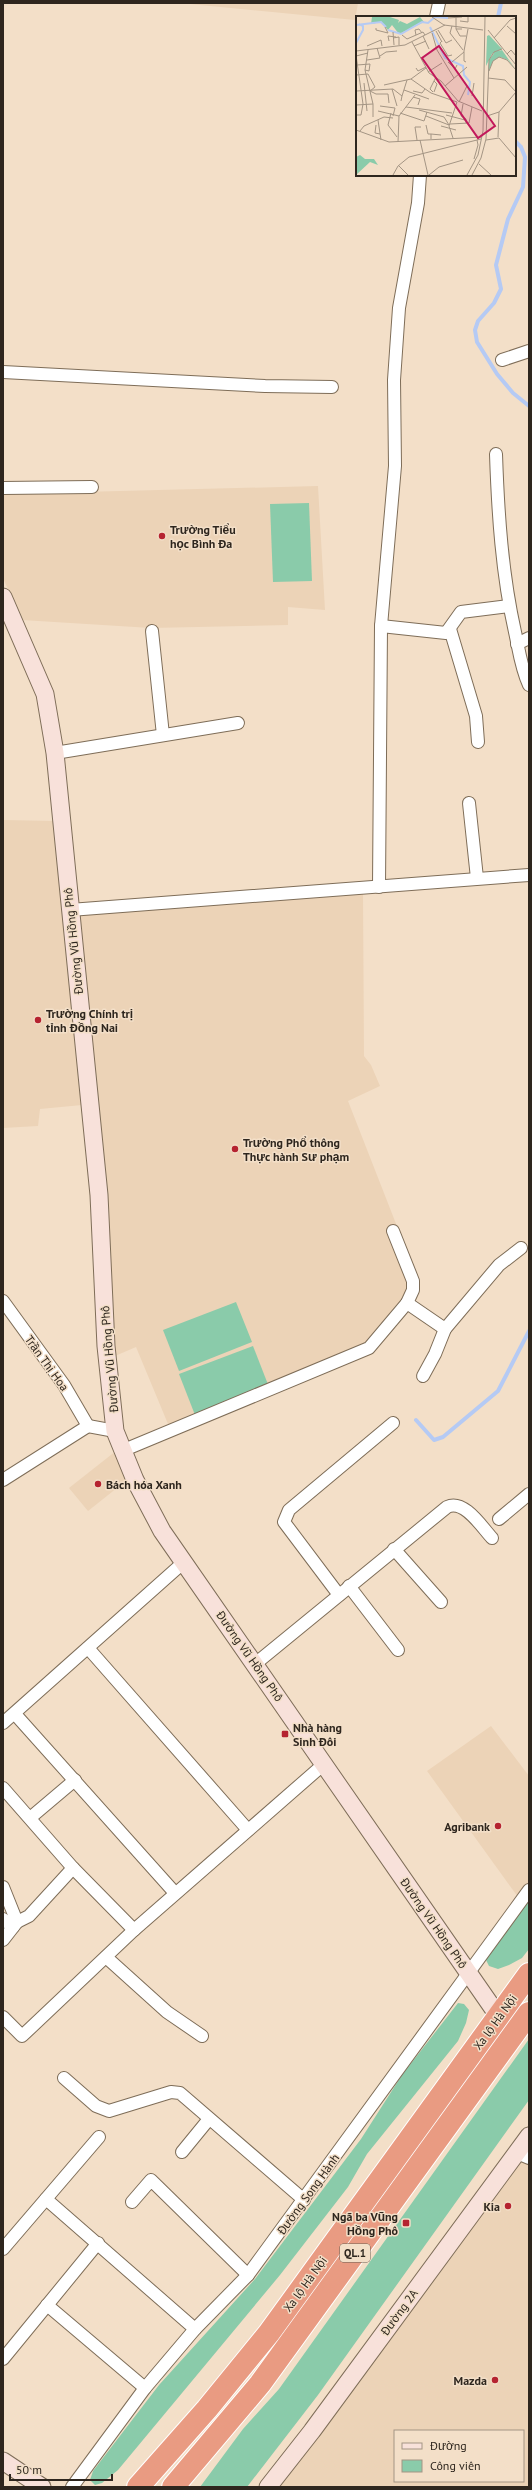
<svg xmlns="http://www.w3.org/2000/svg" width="532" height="2490" font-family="'PT Sans',sans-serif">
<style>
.built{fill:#ecd3b7;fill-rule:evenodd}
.green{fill:#8acbaa}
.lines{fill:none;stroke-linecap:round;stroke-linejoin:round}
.stream{stroke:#b5caf4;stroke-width:4}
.street-casing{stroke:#7e6d58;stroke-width:14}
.secondary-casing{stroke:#7e6d58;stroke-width:19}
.highway-casing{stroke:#fff;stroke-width:24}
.street{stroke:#fff;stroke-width:12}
.secondary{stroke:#f8e1da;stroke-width:17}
.highway{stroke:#e99b82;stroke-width:22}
.poi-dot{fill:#b52330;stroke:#f3dfc8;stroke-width:1.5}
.labels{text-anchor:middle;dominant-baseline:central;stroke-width:3;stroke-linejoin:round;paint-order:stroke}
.shield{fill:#f3dfc8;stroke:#695e51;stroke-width:1}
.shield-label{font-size:11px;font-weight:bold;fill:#2e261e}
.poi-label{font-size:12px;font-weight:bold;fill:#2e261e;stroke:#f3dfc8;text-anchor:start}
.street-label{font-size:12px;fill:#2e261e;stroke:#f3dfc8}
.inset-river{fill:none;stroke:#b5caf4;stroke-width:2}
.inset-road{fill:none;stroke:#a49584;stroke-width:1}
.view{fill:#c2185b;fill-opacity:0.15;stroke:#c2185b;stroke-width:2}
.inset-edge{fill:none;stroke:#2e261e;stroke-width:2}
</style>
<rect width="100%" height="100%" fill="#f3dfc8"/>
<!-- built -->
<g class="built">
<polygon points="180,3 358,3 355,20"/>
<polygon points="318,486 325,610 288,607 288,625 151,628 22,620 3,578 3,494"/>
<polygon points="3,820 55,821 82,1105 40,1109 38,1126 3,1128"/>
<polygon points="363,893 364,1056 371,1065 380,1086 348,1101 418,1280 392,1330 373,1353 173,1436 136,1347 115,1356 107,1197 78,914"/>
<polygon points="116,1451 127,1480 88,1511 69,1488"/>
<polygon points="491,1726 529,1776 529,1882 518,1897 427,1771"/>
<path d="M529,2149v338h-251zM395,2431h128v50h-128z"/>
</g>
<!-- green -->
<g class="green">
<polygon points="309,503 312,581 273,582 270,504"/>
<polygon points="236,1302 252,1342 179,1371 163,1330"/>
<polygon points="253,1346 269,1387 195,1415 179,1374"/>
<polygon points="529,1894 529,1949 522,1958 509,1965 498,1969 489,1966 485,1958"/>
<polygon points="458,2003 464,2004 469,2010 466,2023 458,2041 367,2154 348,2187 280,2275 118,2470 102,2483 95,2485 90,2480 93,2471 159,2385 255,2279 361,2139 402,2075"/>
<polygon points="529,2039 529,2100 318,2395 247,2487 200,2487 243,2429 279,2389"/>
</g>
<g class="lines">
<!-- stream -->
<g class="stream">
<polyline points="498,17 501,3"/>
<polyline points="515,141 521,147 525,157 523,187 508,219 496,265 501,289 494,303 478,321 475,330 477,342 497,374 513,393 529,406"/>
<polyline points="416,1420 434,1440 443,1437 498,1391 529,1331"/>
</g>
<defs>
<g id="street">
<polyline points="436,17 439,3"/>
<polyline points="502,360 529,351"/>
<polyline points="3,372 265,386 332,387"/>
<path d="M496,454c2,60 6,120 19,178 4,18 6,36 14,53"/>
<polyline points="3,488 92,487"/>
<polyline points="381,626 446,633 461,612 509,606"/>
<polyline points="450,629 476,716 478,742"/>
<polyline points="152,631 163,735"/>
<polyline points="517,644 529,638"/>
<polyline points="55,753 238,723"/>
<polyline points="469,803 477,878"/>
<polyline points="379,887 381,626 395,466 394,380 399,308 418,203 420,175"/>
<polyline points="70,910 529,875"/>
<polyline points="393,1231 413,1281 413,1290 407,1303"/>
<polyline points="3,1301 64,1385 88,1426"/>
<polyline points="423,1376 435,1354 445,1329"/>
<polyline points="88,1426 115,1431"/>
<polyline points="124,1450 369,1348 407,1303 445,1329 499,1265 521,1248"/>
<polyline points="3,1480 88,1426"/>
<polyline points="499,1519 529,1494"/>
<polyline points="394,1549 441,1602"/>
<polyline points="349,1586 398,1650"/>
<polyline points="339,1595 284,1522 289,1510 393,1423"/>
<polyline points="88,1648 248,1830"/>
<path d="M255,1664l192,-157c17,-8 34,19 45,31"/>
<polyline points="15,1714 175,1893"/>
<polyline points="3,1723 184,1562"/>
<polyline points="3,1788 73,1868 134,1930"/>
<polyline points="30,1818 75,1780"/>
<polyline points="3,1887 17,1922 3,1940"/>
<polyline points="3,1919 13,1927"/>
<polyline points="17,1922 29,1916 73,1868"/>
<polyline points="106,1957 167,2012 202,2036"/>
<polyline points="3,2017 22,2036 134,1930 324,1764"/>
<polyline points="64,2078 96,2106 109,2111 171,2092 180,2093 304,2200"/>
<polyline points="182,2152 209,2119"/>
<polyline points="517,2153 529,2158"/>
<polyline points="46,2199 195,2329"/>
<polyline points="132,2202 151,2180 248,2275"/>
<polyline points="3,2249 99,2137"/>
<polyline points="47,2305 145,2388"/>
<polyline points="3,2359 98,2243"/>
<polyline points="72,2487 145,2388 195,2329 248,2275 529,1890"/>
</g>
<g id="secondary">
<polyline points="3,597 45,694 55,753 99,1195 106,1346 115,1431 135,1480 162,1531 499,2017"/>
<polyline points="3,2461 42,2487"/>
<polyline points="268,2487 312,2431 529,2136"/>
</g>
<g id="highway">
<polyline points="138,2487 207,2409 269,2333 529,1974"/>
<polyline points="173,2487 260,2384 529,2013"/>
</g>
</defs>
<!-- street casing -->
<use href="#street" class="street-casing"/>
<!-- secondary casing -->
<use href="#secondary" class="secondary-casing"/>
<!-- highway casing -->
<use href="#highway" class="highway-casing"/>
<!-- street -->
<use href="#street" class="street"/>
<!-- secondary -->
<use href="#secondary" class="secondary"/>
<!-- highway -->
<use href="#highway" class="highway"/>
</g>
<!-- markers -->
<g class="poi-dot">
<circle cx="162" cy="536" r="4"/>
<circle cx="38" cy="1020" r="4"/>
<circle cx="235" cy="1149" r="4"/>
<circle cx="98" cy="1484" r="4"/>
<rect x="281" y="1730" width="8" height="8" rx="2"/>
<circle cx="498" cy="1826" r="4"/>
<circle cx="508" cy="2206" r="4"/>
<rect x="402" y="2219" width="8" height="8" rx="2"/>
<circle cx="495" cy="2380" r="4"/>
</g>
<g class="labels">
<!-- shield labels -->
<rect class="shield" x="340" y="2244" width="30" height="18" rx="3"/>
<g class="shield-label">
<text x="355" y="2253">QL.1</text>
</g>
<!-- poi labels -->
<g class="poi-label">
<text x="170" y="529">Trường Tiểu<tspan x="170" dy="14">học Bình Đa</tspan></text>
<text x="46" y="1013">Trường Chính trị<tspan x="46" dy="14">tỉnh Đồng Nai</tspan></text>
<text x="243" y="1142">Trường Phổ thông<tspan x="243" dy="14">Thực hành Sư phạm</tspan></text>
<text x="106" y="1484">Bách hóa Xanh</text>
<text x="293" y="1727">Nhà hàng<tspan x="293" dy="14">Sinh Đôi</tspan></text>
<text x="490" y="1826" text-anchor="end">Agribank</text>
<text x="500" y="2206" text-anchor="end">Kia</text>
<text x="398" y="2216" text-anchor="end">Ngã ba Vũng<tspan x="398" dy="14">Hồng Phô</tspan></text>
<text x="487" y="2380" text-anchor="end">Mazda</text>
</g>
<!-- street labels -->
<g class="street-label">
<text transform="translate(73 941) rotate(-96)">Đường Vũ Hồng Phô</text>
<text transform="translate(109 1359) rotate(-95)">Đường Vũ Hồng Phô</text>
<text transform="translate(47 1363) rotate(54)">Trần Thị Hoa</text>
<text transform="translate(250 1656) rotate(55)">Đường Vũ Hồng Phô</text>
<text transform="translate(434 1923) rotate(55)">Đường Vũ Hồng Phô</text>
<text transform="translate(495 2022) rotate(-54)">Xa lộ Hà Nội</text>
<text transform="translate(308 2194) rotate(-54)">Đường Song Hành</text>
<text transform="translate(305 2284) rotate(-54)">Xa lộ Hà Nội</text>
<text transform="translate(399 2312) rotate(-54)">Đường 2A</text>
</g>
</g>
<!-- overview -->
<g transform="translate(356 16)">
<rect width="160" height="160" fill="#f3dfc8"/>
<path d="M16,1h18l9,3 -1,3 2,-2 7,3 13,-7 4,5 -25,12 -7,-9 -4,5 -7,-8 -10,2zM133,19l13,14 -10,5 -6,12 1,-30zM146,34l14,20 -8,-10 -8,-3 -7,4 -5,12 1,-13 6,-8zM4,139l5,4h9l4,6 -8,-3 -14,13v-18z" fill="#8acbaa"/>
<path class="inset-river" d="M0,9l25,-3 5,5M74,11l15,31 18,8 1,9 6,7 -2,13M32,14l13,4 21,-12 6,1 7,-6 13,1M0,27l7,-13v-4l-4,-2"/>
<path class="inset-road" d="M76,1l12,8 39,5M100,1v12h6M92,2l14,-1M104,5l8,1v-5M96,10l-2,7 13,17M151,10l9,8M20,12v2l12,3 -3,-6M100,13l4,7h6M82,14l8,13 6,-3M132,14l28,35M80,15l6,11M37,16l1,13M76,17l5,17 17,28M46,19l5,4 16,-7 2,3M60,19l-1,-5 4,-1 3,4M67,20l6,13M37,22l6,-1v8M138,22l16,-18 6,-2M33,25l-1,-5 8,1M86,25l-2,2 8,13 4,-1M56,26l17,31 12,8 17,20 24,10M11,30l14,-6 1,6M58,30l12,-5M12,34l-3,20 8,34v13M0,35l49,-6 40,-20M151,38l4,-4 5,6M0,39l7,49 -2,11h-5M0,40l12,-3M24,40l6,-4 11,-1M11,44l13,-2 -3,-10M92,46l7,7 2,-4M96,46l12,-10M110,46l-2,-1v-10l4,-22M1,49l13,-1 -1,7 -4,-1M60,52l2,3 8,-4M133,55l4,-10 6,-4 8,3 9,10M72,56l14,-9M0,59l12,-1 7,13 -5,4 6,3h12l1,9M132,62l17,2 11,12M55,63l20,14 26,9M8,67l3,28M28,69l27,-6 15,-11M89,70l22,-19M36,73l5,17M48,74l25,9M0,75l37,-2 9,7 -1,5M57,75l9,2 3,-4M77,76l-3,-3 6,-12M78,76l3,-8 -3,-3M46,80l5,-16M116,80l2,-13M57,81l7,2 -2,6M103,86l8,-16M107,88l-2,12 5,3v4M0,89l17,-1M24,90l15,2 -2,8M50,91l46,6M63,94l25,7 5,8M22,95l21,5M35,97l-3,12 9,12M44,97l24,8 3,-9M90,99l19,5M70,100l23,9M131,100l12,-4 17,-20M22,104l3,20M94,108l19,-1 3,-16M20,109l-1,8 5,1M70,109l2,9h3M85,110l15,4M0,114l33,12 93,-5M4,115l4,-5 20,-9 9,1M142,121l1,-25M97,122l-4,-12 8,-24M75,123v-5l10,1M61,124l-2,-13h6M64,124l8,35M130,124l13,-2 17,20M42,126l1,-26 16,-21M118,143l4,-14 -1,-5M123,148l12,11M43,150l9,9M37,159l5,-9 11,-9 72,-18M73,159l10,-8 24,-7M111,159l11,-20 5,-24 2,-114M116,159l9,-17 5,-19 3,-79 5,-8 8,-3"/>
<path class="view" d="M83,30l56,80 -17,12 -56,-80z"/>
<rect width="160" height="160" class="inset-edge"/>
</g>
<!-- border -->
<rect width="532" height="2490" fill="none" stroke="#2e261e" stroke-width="8"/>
<!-- legend -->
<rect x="394" y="2430" width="130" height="52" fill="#f3dfc8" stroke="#a49584"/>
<rect x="402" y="2443" width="20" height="6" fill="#f8e1da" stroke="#a49584"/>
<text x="430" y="2450" font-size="12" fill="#2e261e">Đường</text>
<rect x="402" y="2460" width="20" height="12" fill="#8acbaa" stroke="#a49584"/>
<text x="430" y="2470" font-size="12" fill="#2e261e">Công viên</text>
<!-- scale -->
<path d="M10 2474v6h102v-6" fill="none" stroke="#2e261e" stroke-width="2"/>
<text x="16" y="2474" font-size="12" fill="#2e261e" stroke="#f3dfc8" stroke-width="3" paint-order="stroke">50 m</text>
</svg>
